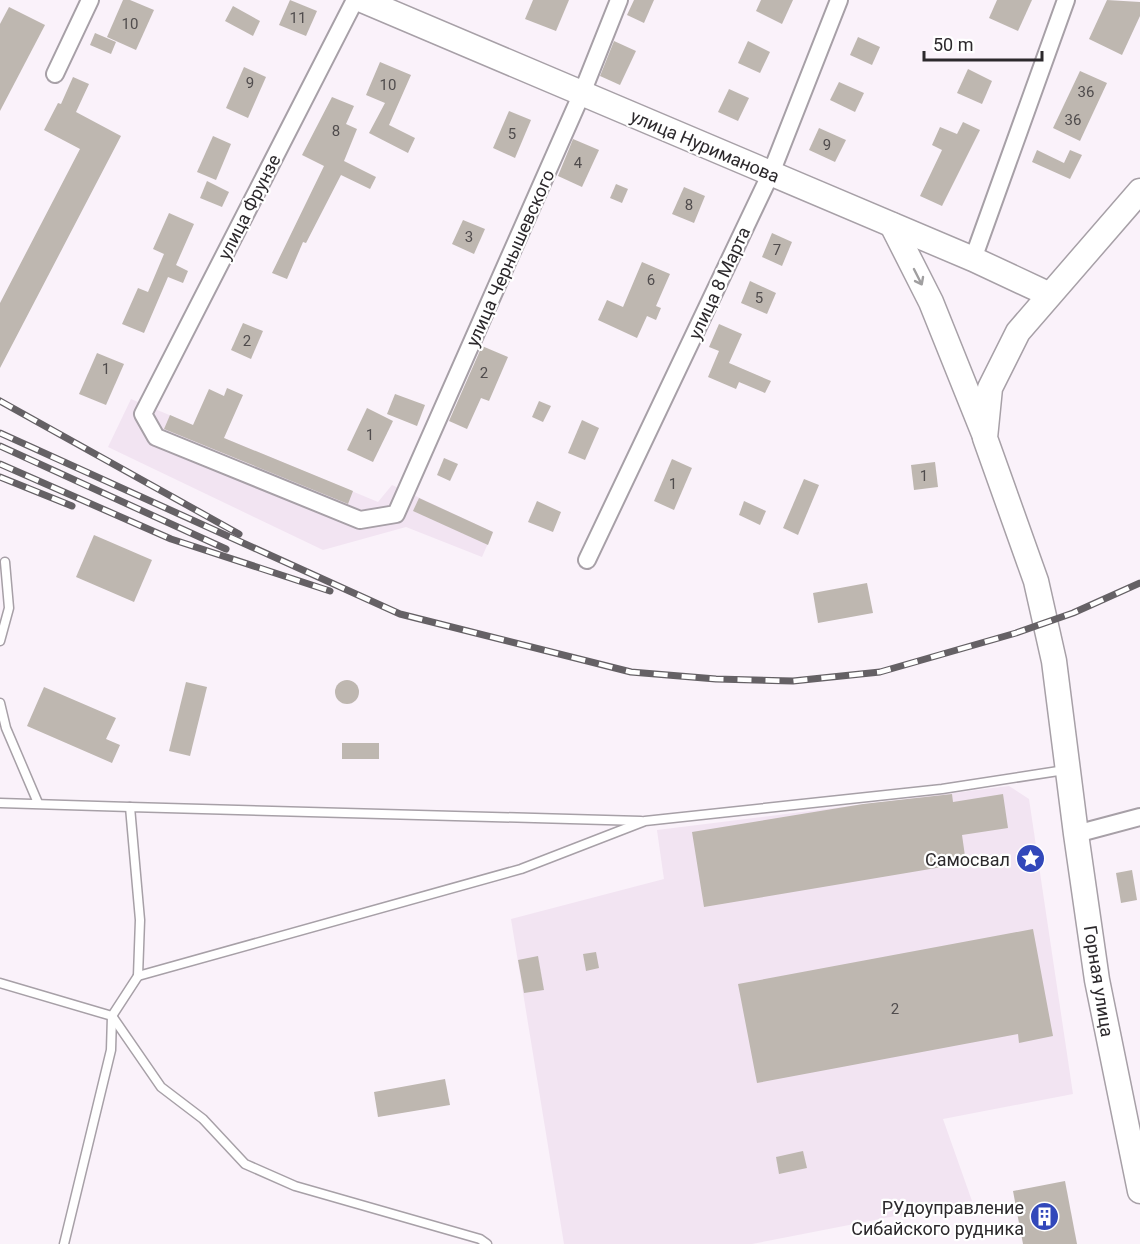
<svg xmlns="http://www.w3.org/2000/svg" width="1140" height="1244" font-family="Roboto,sans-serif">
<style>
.built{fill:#f2e4f2}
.building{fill:#beb7b0}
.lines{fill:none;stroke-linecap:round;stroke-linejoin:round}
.lane-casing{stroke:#a7a0a7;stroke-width:11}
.street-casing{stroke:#a7a0a7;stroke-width:20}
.secondary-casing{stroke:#a7a0a7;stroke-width:27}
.lane{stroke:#fff;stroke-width:8}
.street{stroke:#fff;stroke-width:16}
.secondary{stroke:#fff;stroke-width:24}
.rail-casing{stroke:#656165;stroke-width:7}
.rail{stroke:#fff;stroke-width:4.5;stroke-dasharray:14;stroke-linecap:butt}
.oneway{stroke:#a09fa0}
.labels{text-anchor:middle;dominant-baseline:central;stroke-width:4.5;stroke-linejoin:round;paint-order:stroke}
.number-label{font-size:15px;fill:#504c4d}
.street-label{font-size:18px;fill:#2c292c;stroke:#fff}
.poi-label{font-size:18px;fill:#2c292c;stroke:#fff;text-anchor:end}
</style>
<rect width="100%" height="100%" fill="#faf2fa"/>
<!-- built -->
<g class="built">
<polygon points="131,399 378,502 392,485 493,532 482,557 406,527 323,550 108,447"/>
<polygon points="1009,786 1029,799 1073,1094 943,1119 972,1201 752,1244 564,1244 511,919 664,879 657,830"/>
</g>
<!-- building -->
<g class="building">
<polygon points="123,0 130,0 154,10 136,50 107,37"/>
<polygon points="290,0 317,11 306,36 279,25"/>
<polygon points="533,0 569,0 556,31 525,19"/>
<polygon points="634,0 654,0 644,23 627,15"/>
<polygon points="761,0 793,0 782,24 756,11"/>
<polygon points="997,0 1032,0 1018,31 989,18"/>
<polygon points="1107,0 1140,2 1140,16 1122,55 1089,39"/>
<polygon points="233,6 260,21 253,36 225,21"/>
<polygon points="9,7 45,25 0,111 0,24"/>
<polygon points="95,33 116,42 111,54 90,45"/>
<polygon points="858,37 880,47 872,65 850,55"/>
<polygon points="614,41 636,51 620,85 600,76"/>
<polygon points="748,41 770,52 760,73 738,63"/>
<polygon points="380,62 411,75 389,125 415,138 408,153 369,133 385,103 366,95"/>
<polygon points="244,67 266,77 248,118 226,108"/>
<polygon points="968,69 992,81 982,104 957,93"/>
<polygon points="1080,71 1107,83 1080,141 1053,128"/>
<polygon points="73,77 89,84 76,112 121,136 0,368 0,303 80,149 44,130 58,103 61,104"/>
<polygon points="839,82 864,93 855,112 830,100"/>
<polygon points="729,89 749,98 738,121 718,112"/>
<polygon points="332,97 354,106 346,124 357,129 344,161 376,177 370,189 341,175 306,243 303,242 287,279 272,273 324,166 302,155"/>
<polygon points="509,111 531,120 515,158 493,148"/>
<polygon points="963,122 980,130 942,206 920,196 942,150 932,145 940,127 957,134"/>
<polygon points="819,128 846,140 835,162 809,150"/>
<polygon points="213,136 231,144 216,180 197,172"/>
<polygon points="573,139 599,150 582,187 558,176"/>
<polygon points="1037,150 1064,163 1070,150 1082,155 1070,179 1032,162"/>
<polygon points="207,181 229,192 222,207 200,198"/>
<polygon points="616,184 628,189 622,203 610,198"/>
<polygon points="684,187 705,196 694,223 672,214"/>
<polygon points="169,213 194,224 176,265 188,271 183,283 168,277 144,333 122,324 138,288 148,292 164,254 153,249"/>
<polygon points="463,220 485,229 474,254 452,244"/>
<polygon points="772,233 792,242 782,266 762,257"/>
<polygon points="642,262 670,274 656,306 661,308 656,320 647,316 637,338 598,320 607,300 623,307"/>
<polygon points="750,281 776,293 767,314 741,303"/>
<polygon points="243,323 263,331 251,359 231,350"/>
<polygon points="719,324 742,334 729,363 771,381 765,393 739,382 736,389 708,377 719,351 709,347"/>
<polygon points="482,346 508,357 489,401 481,398 467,429 449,421"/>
<polygon points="97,353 124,364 106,405 79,394"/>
<polygon points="227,388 243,395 224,438 353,491 348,504 164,429 170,415 193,425 209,389 224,396"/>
<polygon points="395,394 425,405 417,426 387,414"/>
<polygon points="539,401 551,406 543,422 532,417"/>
<polygon points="367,408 393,421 373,462 347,450"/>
<polygon points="582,420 599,428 585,460 568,453"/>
<polygon points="444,458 458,464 450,481 437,475"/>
<polygon points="672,459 692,468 674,510 654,501"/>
<polygon points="935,462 938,487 914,490 911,465"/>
<polygon points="804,479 819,485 798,535 783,528"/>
<polygon points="419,498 493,532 488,545 413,511"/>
<polygon points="537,501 561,512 553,532 528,522"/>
<polygon points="744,501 766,511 760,525 739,515"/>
<polygon points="94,535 152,560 134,602 76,577"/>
<polygon points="867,583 873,613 818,623 813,593"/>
<circle cx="347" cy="692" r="12"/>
<polygon points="186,682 207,687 190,756 169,751"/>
<polygon points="44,687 116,718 106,739 120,745 112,763 27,726"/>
<rect x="342" y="743" width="37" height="16"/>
<polygon points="952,794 953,802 1003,794 1008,828 962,835 966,863 704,907 692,832 863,804"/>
<polygon points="1132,870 1137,900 1121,903 1116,873"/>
<polygon points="1033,929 1053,1036 1019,1043 1018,1034 757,1083 738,984"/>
<polygon points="596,952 599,968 586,971 583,954"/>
<polygon points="538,956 544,990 524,993 518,960"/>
<polygon points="445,1079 450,1105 378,1117 374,1092"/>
<polygon points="803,1151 807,1168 779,1174 776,1157"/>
<polygon points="1065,1181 1077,1244 1023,1244 1013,1191"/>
</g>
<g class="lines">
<defs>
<g id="lane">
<polyline points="0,641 9,608 5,562"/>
<polyline points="0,703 6,728 38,803"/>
<polyline points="0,803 130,807"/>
<polyline points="138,976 140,920 130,807 641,821"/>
<polyline points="0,983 112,1016 138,976 521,869 645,821 942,789 1065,770"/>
<polyline points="112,1016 161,1087 203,1119 245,1164 295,1186 480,1239 487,1244"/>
<polyline points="64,1244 111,1050 112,1016"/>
</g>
<g id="street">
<polyline points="355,0 143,414 156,437 360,520 396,514 582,93 619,0"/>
<polyline points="55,74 90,0"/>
<polyline points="973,259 1066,0"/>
<polyline points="587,560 771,173 839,0"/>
<polyline points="1076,834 1140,817"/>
</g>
<g id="secondary">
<polyline points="362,0 973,259 1048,294"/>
<polyline points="1140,191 1018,332 990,388 985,438 1036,581 1054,661 1076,834 1097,980 1140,1191"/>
<polyline points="892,225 931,302 984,434"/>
</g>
</defs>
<!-- lane casing -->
<use href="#lane" class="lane-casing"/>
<!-- street casing -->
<use href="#street" class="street-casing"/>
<!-- secondary casing -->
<use href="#secondary" class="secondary-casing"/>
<!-- lane -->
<use href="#lane" class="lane"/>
<!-- street -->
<use href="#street" class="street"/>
<!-- secondary -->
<use href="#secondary" class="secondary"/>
<defs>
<g id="rail">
<polyline points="0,401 239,534"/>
<polyline points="0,433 400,614 631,672 716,679 793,681 880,672 1016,633 1073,613 1140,583"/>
<polyline points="0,446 226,549"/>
<polyline points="0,464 171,539 330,591"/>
<polyline points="0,477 72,506"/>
</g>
</defs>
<!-- rail casing -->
<use href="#rail" class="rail-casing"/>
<!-- rail -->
<use href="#rail" class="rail"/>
</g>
<!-- one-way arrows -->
<defs><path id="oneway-shaft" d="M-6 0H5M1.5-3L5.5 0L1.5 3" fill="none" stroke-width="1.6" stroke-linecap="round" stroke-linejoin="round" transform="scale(1.5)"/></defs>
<use class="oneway" href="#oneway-shaft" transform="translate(918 277) rotate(63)"/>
<!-- icons -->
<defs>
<symbol id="sight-disc" viewBox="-11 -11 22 22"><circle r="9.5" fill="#3248ba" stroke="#fff"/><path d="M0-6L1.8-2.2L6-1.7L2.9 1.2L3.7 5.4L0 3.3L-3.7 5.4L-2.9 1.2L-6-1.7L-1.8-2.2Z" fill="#fff"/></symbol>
<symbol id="building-disc" viewBox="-11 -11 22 22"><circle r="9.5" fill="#3248ba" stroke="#fff"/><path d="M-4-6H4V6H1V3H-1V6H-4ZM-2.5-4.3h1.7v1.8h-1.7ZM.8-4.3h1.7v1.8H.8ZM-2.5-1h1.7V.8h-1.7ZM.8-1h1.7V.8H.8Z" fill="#fff"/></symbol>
</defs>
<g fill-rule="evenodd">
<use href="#sight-disc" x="1014" y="842" width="33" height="33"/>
<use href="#building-disc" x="1028" y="1200" width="33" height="33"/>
</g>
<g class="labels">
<!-- number labels -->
<g class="number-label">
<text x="298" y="18">11</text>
<text x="130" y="24">10</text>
<text x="250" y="83">9</text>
<text x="388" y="85">10</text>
<text x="1086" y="92">36</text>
<text x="1073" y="120">36</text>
<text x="336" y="131">8</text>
<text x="512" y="134">5</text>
<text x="827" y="145">9</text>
<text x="578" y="163">4</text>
<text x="689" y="205">8</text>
<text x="469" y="237">3</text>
<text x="777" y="250">7</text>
<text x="651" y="280">6</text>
<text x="759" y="298">5</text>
<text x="247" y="341">2</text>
<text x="106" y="369">1</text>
<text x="484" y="373">2</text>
<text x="370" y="435">1</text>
<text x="924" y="476">1</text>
<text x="673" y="484">1</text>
<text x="895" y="1009">2</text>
</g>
<!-- street labels -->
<g class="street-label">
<text transform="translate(705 146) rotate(23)">улица Нуриманова</text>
<text transform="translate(249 207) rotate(-63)">улица Фрунзе</text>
<text transform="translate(510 258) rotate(-66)">улица Чернышевского</text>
<text transform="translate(719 283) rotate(-65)">улица 8 Марта</text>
<text transform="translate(1099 981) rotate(81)">Горная улица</text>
</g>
<!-- poi labels -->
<g class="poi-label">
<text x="1010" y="859">Самосвал</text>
<text x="1024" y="1207">РУдоуправление<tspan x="1024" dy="21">Сибайского рудника</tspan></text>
</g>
</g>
<!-- scale -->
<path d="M924 51v9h118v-9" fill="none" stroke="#2c292c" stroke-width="3"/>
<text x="933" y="51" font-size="18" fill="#2c292c" stroke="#ffffff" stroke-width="4.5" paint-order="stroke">50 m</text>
</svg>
